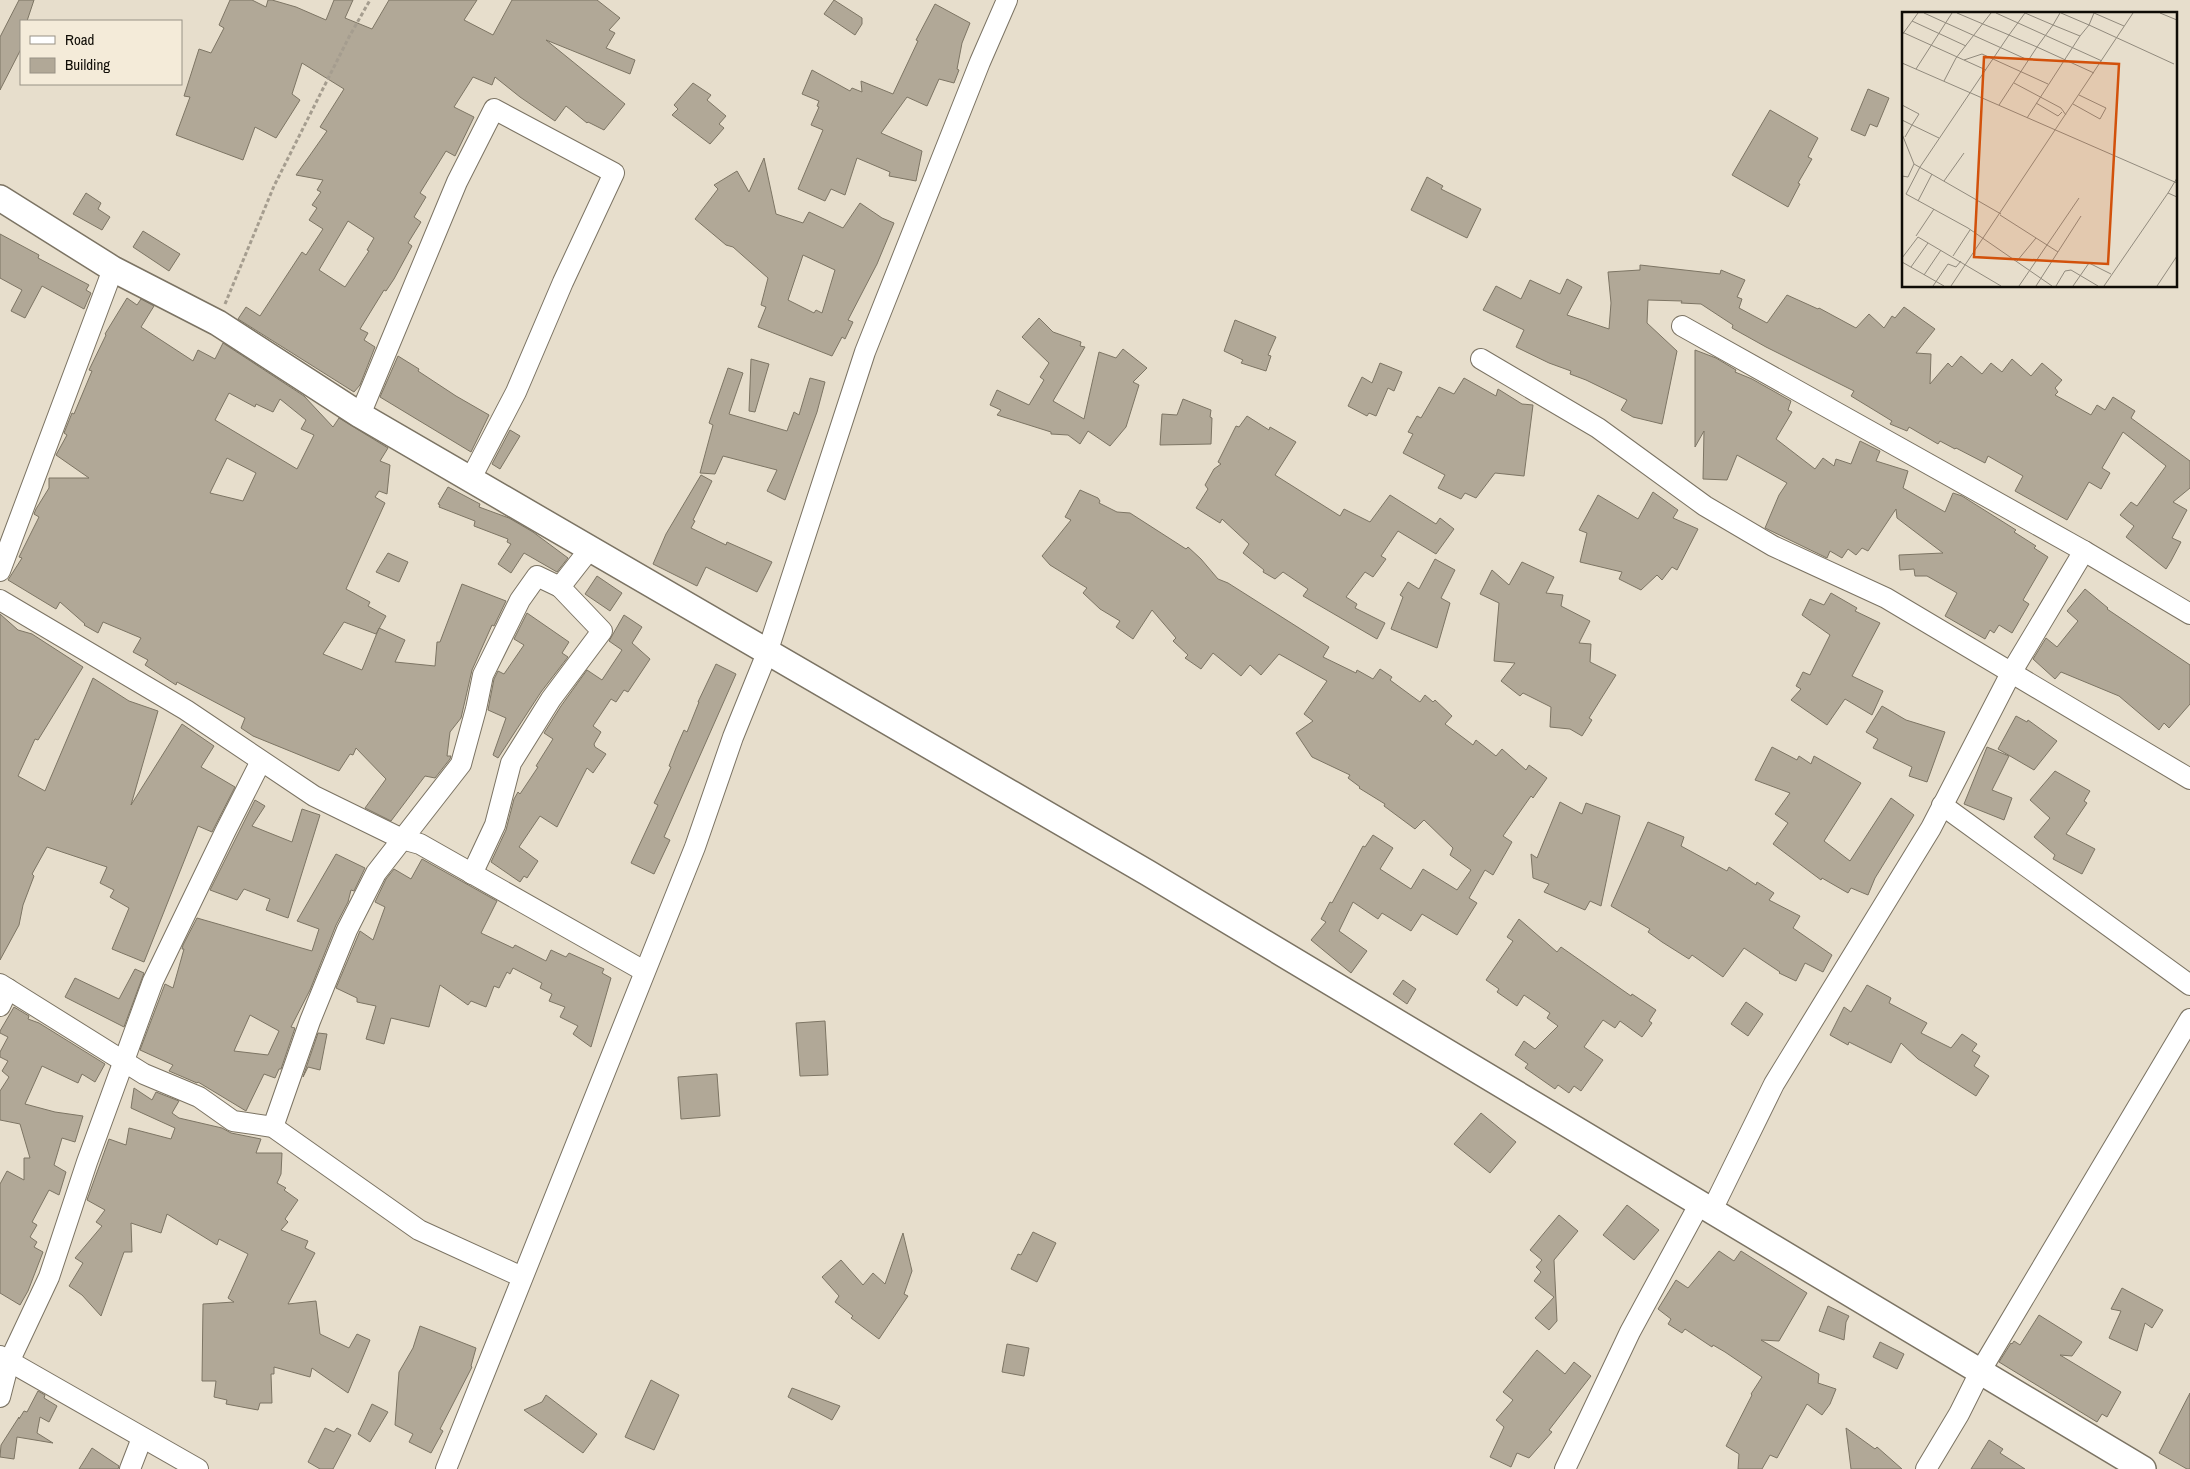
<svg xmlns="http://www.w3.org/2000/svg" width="2190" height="1469" font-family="'Archivo Narrow',sans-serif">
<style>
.building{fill:#b1a897;stroke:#7d7564;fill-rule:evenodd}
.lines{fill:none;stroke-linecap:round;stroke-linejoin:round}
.minor-casing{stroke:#7b7363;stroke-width:22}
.tertiary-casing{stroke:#7b7363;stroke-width:28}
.path{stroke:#a59d8f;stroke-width:3;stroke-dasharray:4 2.5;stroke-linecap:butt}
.minor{stroke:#fff;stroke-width:20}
.tertiary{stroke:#fff;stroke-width:25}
.inset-road{fill:none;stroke:#918a7d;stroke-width:1}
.view{fill:#d2510b;fill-opacity:0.15;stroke:#d2510b;stroke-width:2.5}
.inset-edge{fill:none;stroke:#0f0c06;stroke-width:2.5}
</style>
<rect width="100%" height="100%" fill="#e7decc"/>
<!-- building -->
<g class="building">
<polygon points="19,0 34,0 27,21 21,21 21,49 0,90 0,37"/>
<path d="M230,0h22l14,7 2,-7h4l24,7 30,13 8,-20h19l-8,18 27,11 17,-29h88l-13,20 29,15 19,-35h85l23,18 -11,12 6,3 -9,15 29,12 -5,14 -84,-34 79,64 -21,26 -16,-8 -1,1 -21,-17 -11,15 -35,-24 -25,-20 -3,8 -19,-8 -19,30 20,10 -19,39 -9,-5 -26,42 6,4 -12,20 7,5 -13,21 4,3 -18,33 -8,12 -2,-1 -24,39 8,4 -4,7 11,7 -15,38 -6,7 -116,-73 8,-12 14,9 42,-64 4,3 17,-26 -14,-9 8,-12 -5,-3 9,-13 -4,-2 6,-10 -27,-5 31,-44 -7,-4 24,-38 -42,-26 -10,31 8,6 -24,38 -21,-11 -12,33 -67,-25 14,-38 -6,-1 15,-47 12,4 13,-25 -5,-3zM348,221l26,17 -7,12 2,1 -24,36 -26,-17z"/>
<polygon points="834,0 862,18 862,24 855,35 824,14"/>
<polygon points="935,4 970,23 962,43 957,69 959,70 954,83 939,79 927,106 907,97 881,133 922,151 916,181 889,176 890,172 857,158 845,195 831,189 825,201 798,189 823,130 811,125 819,107 817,106 819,101 802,94 812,70 850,91 852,88 862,92 861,81 893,94 918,41 916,40"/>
<polygon points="693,83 711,95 707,100 726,116 719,124 724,128 710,144 672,115 678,109 674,105"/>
<polygon points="1868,89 1889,98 1877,127 1870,124 1865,136 1851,130"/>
<polygon points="1770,110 1818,138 1808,157 1812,159 1798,183 1800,184 1788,207 1732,175"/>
<path d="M764,158l12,56 27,9 6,-11 34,16 17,-25 22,15 12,5 -17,41 -29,56 5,2 -8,17 -3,-2 -10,19 -74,-29 8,-20 -5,-2 7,-27 -35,-31 -7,-2 -31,-26 23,-30 -4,-4 23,-14 12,21zM803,255l32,15 -13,43 -6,-3 -2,3 -26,-13z"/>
<polygon points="1427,177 1443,186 1441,189 1481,209 1467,238 1411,210"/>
<polygon points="86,193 101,203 98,209 110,217 102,230 73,214"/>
<polygon points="143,231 180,254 169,271 133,247"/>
<polygon points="0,234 39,255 38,258 89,285 86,290 91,293 84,309 42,286 25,318 11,311 22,290 0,278"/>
<polygon points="1640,265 1720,274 1721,270 1745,280 1737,297 1742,299 1739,308 1767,323 1787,295 1818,309 1819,308 1856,328 1869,314 1884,328 1892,316 1895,318 1904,307 1935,329 1916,353 1931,354 1930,384 1948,363 1952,367 1961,356 1982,374 1991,363 2002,372 2012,359 2031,376 2042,363 2062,380 2055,388 2058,392 2055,395 2091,415 2097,405 2105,410 2113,397 2135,411 2131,418 2190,461 2190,488 2173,502 2187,510 2172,538 2181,542 2171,561 2166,569 2126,537 2134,526 2120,515 2131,502 2137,506 2166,466 2123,432 2102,468 2110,473 2101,489 2089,482 2067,520 2015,491 2023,476 1988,456 1985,463 1956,448 1955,449 1940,441 1938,444 1909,427 1907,431 1890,424 1892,421 1851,396 1854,391 1766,347 1732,328 1733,325 1701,304 1681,303 1682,301 1648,300 1647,323 1677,351 1662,424 1633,417 1621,410 1627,400 1586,380 1570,374 1571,371 1549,363 1516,347 1524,330 1483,310 1496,286 1521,299 1530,280 1560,294 1567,279 1582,287 1567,315 1609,329 1611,303 1608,272 1640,270"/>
<path d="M127,298l10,7 4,-6 13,7 -13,21 52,34 5,-11 17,9 8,-16 81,53 29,31 6,-9 49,30 -8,13 10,4 -3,29 -8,-3 -4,6 10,6 -39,86 24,13 -2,4 18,10 -10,18 -32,-12 -21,32 39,16 17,-42 26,12 -10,22 40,4 2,-24h3l22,-58 44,17 -12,25 -2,-1 -20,45 -11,48 -11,14 -3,24h4l-1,3 -15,19 -10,-2 -34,45 -26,-13 21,-29 -30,-31 -3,7 -3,-1 -11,17 -86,-35 -12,-8 4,-10 -68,-36 -1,3 -31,-20 3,-5 -15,-8 8,-14 -38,-16 -5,11 -14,-8 1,-1 -25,-22 -4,7 -48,-29 14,-22 -3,-1 20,-40 -5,-3 2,-5 13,-21v-10h40l-33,-23 11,-20 -3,-2 8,-20 2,1 18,-43 -3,-1 17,-35 -1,-1zM229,393l26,14 1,-3 17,8 7,-13 26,21 -5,9 13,6 -17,34 -82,-49zM227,458l29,15 -13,28 -33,-8z"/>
<polygon points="1039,318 1053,332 1081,342 1080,346 1085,347 1053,401 1084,419 1099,352 1116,358 1123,349 1147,368 1133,382 1139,385 1126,427 1110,446 1088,431 1080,444 1068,435 1051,434 1051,432 997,415 1001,410 990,405 997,390 1029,405 1044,380 1040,377 1049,363 1022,337"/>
<polygon points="1235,320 1276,337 1268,355 1271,356 1266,371 1241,363 1243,360 1224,351"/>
<polygon points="1695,350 1716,358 1736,370 1735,372 1752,379 1791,401 1788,410 1792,412 1776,439 1815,469 1823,458 1834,466 1836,459 1851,464 1860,441 1880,451 1876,461 1908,471 1903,488 1945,512 1953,493 1962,496 2016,530 2014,532 2036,546 2034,548 2048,557 2023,600 2029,604 2012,633 1999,625 1994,633 1990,630 1985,639 1945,616 1957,593 1927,576 1915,576 1914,569 1900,570 1899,555 1943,553 1897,518 1896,509 1868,551 1862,548 1856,555 1848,549 1842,558 1830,551 1827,558 1765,528 1779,495 1787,483 1737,455 1727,480 1703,479 1704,431 1695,447"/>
<polygon points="398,356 419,369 418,371 456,396 489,415 471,452 380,397"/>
<polygon points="751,359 769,364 755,412 749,411"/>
<polygon points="1380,363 1402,372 1394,391 1388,388 1376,416 1369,413 1367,416 1348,406 1362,377 1372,383"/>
<polygon points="728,368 743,373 729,414 787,431 794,412 799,415 810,378 825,382 817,412 785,500 767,491 777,470 723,456 715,474 700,473 713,425 709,423"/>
<polygon points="1464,378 1496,396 1498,389 1522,404 1533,405 1524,476 1495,473 1476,498 1465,493 1461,499 1438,488 1445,475 1403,453 1413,434 1408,432 1417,416 1421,418 1439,387 1454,394"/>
<polygon points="1183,399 1211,410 1210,417 1212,418 1211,444 1160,445 1162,414 1177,415"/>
<polygon points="1247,416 1269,430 1270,427 1296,442 1275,475 1340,516 1344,509 1370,522 1390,495 1436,524 1440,518 1454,529 1436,554 1398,531 1381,556 1386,559 1373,577 1365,572 1346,597 1357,604 1355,608 1385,623 1377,639 1303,596 1308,589 1283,572 1275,579 1263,572 1264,570 1243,553 1249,544 1222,519 1220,523 1196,508 1208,489 1205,485 1214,469 1221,464 1218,462 1236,426 1239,427"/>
<polygon points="510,430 520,436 500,469 492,464"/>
<polygon points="701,475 712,481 693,520 695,521 691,528 726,545 727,542 772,562 757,592 706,567 697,586 653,564 666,534"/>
<polygon points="448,487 480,504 479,507 509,518 533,532 568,558 557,572 524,553 511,573 498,564 511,544 507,542 508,539 474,526 475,521 439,507 440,505 438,504"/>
<polygon points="1080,490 1098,498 1100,501 1099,503 1117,512 1130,513 1186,549 1188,547 1201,559 1218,579 1228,583 1329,647 1323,657 1356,673 1357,670 1373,679 1380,669 1392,677 1390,680 1420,702 1425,695 1433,702 1435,700 1452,716 1445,724 1473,745 1476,740 1496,756 1502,749 1526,770 1529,765 1547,778 1533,798 1531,796 1503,836 1512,842 1493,875 1485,870 1469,898 1477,903 1457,935 1422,914 1411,931 1382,913 1378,919 1353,902 1339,931 1367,951 1351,973 1311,940 1326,922 1321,919 1330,902 1332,903 1363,846 1365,847 1373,835 1393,848 1380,869 1411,889 1423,869 1457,890 1471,870 1450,855 1453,848 1424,820 1415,829 1384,806 1385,804 1359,788 1360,787 1348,778 1350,775 1312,757 1296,733 1313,721 1304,714 1327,681 1279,654 1261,675 1250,665 1241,676 1213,653 1201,669 1185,658 1188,655 1173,641 1176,638 1152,610 1133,639 1116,627 1120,621 1100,609 1083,593 1087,588 1050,565 1042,556 1071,520 1065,517"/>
<polygon points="1653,492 1678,510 1673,518 1698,529 1677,570 1672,567 1662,580 1657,575 1641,590 1619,579 1622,572 1580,562 1587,533 1579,530 1598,495 1638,519"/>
<polygon points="388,553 408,562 399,582 376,572"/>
<polygon points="1435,559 1455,570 1441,598 1450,603 1437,648 1391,629 1403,597 1400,595 1408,582 1419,589"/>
<polygon points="1522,562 1554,577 1546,593 1563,595 1561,606 1590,621 1579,643 1591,644 1590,662 1616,675 1589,718 1592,720 1582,736 1570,729 1550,727 1551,707 1523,693 1520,696 1501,681 1515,663 1494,661 1499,603 1480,594 1492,570 1509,585"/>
<polygon points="597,576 622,593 610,611 585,594"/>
<polygon points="2085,589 2108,608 2107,609 2190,665 2190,704 2169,728 2164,723 2159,730 2119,696 2061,672 2055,679 2033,659 2046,638 2057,647 2078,621 2067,611"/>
<polygon points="1831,593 1857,608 1855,611 1880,623 1852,676 1883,691 1872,715 1845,699 1827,725 1791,700 1801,689 1796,686 1803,672 1810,675 1830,635 1802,615 1810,599 1824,605"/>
<polygon points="527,613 569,642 562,653 568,657 541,692 498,758 493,755 506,718 488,710 494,679 498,671 504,674 524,645 514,639"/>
<polygon points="0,614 18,630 32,634 83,667 38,740 35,739 18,776 45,791 93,678 129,701 158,711 131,805 182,724 214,746 201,767 235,787 212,832 198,826 144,962 112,949 129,908 110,897 114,890 100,883 107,867 47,847 32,874 34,876 23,905 19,925 0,960"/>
<polygon points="624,615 642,627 632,643 650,659 628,692 624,690 616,702 611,699 593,726 601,732 594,744 595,747 606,754 593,773 587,768 557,827 540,816 519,847 538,861 527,878 524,876 520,882 491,862 506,830 514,799 518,792 520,794 538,767 536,766 553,739 544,733 561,706 587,670 602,680 622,650 609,641"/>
<polygon points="716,664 736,674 664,837 670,840 654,874 631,863 658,805 654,803 671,767 669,766 676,748 684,730 687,732 699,702 698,702"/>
<polygon points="1882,706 1906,720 1945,732 1927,782 1909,776 1912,767 1873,748 1878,739 1866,732"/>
<polygon points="2016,716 2027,722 2028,720 2057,741 2034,770 1998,749"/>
<polygon points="1772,747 1797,760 1799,756 1811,764 1814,756 1861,783 1824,841 1850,861 1891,798 1914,815 1875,878 1868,895 1851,888 1848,893 1822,878 1821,880 1773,844 1788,823 1775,814 1790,793 1755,780"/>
<polygon points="1987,747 2009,756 1992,790 2012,798 2004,820 1964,804"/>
<polygon points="2055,771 2090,791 2084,801 2087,803 2066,834 2095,849 2082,874 2053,859 2055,855 2034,837 2050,818 2030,800"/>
<polygon points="255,800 265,806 252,826 292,842 302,809 320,815 288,918 266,910 270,899 244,889 237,900 210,890"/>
<polygon points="1560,802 1582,814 1586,803 1620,816 1601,906 1590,901 1585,910 1544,892 1549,884 1533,878 1531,854 1537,858"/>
<polygon points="1648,822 1684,837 1681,846 1727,871 1729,867 1756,885 1757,882 1774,893 1769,900 1800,916 1793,928 1832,955 1823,972 1805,963 1796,981 1779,973 1780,972 1744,948 1723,977 1692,955 1689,959 1662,942 1648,932 1650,929 1611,906"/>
<path d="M336,854l29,14 -11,23 -3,-1 -3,12 -12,23 -26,65 -19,37 4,1 -14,41h-2l-4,9 -11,-4 -18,37 -48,-29 -1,1 -28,-12 4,-6 -33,-15 25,-66 8,4 11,-39h-2l1,-4 14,-27 115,33 7,-22 -22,-8zM250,1015l29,16 -11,24 -34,-4z"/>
<polygon points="422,859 497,901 481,933 513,948 515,945 546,961 551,950 566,957 569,953 604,969 602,973 611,978 591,1047 573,1034 578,1026 560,1017 565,1007 549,1001 552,994 540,988 542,983 513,968 510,974 507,972 499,988 494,986 486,1007 471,1001 468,1005 440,985 429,1027 391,1018 384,1044 366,1039 376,1006 357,1002 357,998 336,988 360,931 373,940 385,907 375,902 386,879 394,869 411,879"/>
<polygon points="1519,919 1557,952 1561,947 1631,996 1632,994 1656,1010 1649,1021 1652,1023 1642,1037 1620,1021 1615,1028 1603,1020 1584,1047 1603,1060 1581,1091 1574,1086 1569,1093 1558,1085 1555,1089 1525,1068 1528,1064 1515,1055 1524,1041 1535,1049 1558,1026 1547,1018 1550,1013 1524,995 1517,1006 1497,992 1499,989 1486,980 1513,941 1507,937"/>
<polygon points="135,969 144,973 124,1027 65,997 75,978 119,999"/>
<polygon points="1403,980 1416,989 1407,1004 1393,994"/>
<polygon points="1867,985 1891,998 1889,1003 1927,1023 1921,1033 1951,1048 1962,1034 1977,1044 1972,1051 1980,1056 1974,1066 1989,1076 1976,1096 1918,1059 1901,1043 1891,1063 1849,1042 1848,1045 1830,1035 1844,1007 1851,1012"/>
<polygon points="1746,1002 1763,1014 1748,1036 1731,1024"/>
<polygon points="14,1007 29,1016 28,1019 39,1023 105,1064 95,1082 82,1074 78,1083 42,1066 25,1104 55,1112 83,1116 75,1142 62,1138 54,1165 66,1172 59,1195 49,1190 32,1222 37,1225 30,1237 37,1242 34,1247 43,1252 28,1291 20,1305 0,1293 0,1184 7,1171 24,1180 24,1158 30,1158 20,1124 0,1120 0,1091 9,1077 2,1071 8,1061 0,1057 0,1052 8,1037 0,1033 0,1031"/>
<polygon points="825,1021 828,1075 800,1076 796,1023"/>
<polygon points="318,1033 327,1034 320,1070 308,1067 303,1077"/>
<polygon points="717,1074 720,1116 681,1119 678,1077"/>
<polygon points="134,1088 152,1100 156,1092 179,1101 172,1113 179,1118 222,1128 231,1133 261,1139 256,1153 282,1153 281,1174 277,1183 286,1188 284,1190 298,1200 285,1219 288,1222 281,1230 308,1241 305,1248 315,1253 288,1304 316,1301 320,1334 349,1348 357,1334 370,1340 348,1393 312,1368 310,1377 274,1367 274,1374 271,1374 272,1403 260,1403 258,1410 226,1404 227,1400 214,1397 216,1381 202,1381 203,1304 234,1302 228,1298 248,1254 219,1239 217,1245 167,1214 161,1233 131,1223 132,1252 124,1252 101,1316 82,1295 69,1286 83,1263 75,1258 102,1226 96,1222 105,1210 87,1200 109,1139 126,1145 129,1128 171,1139 175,1128 131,1108"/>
<polygon points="1481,1113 1516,1142 1490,1173 1454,1144"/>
<polygon points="1627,1205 1659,1230 1634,1260 1603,1235"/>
<polygon points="1559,1215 1578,1231 1554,1260 1557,1321 1549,1330 1535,1318 1554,1297 1534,1281 1541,1272 1536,1267 1542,1260 1530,1250"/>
<polygon points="1033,1232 1056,1243 1037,1282 1011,1269 1018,1254 1021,1255"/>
<polygon points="903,1233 912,1271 904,1294 908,1296 879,1339 851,1318 853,1316 835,1302 839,1296 822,1277 841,1260 863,1285 873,1273 885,1284"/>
<polygon points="1719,1251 1734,1261 1741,1251 1807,1293 1779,1341 1761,1340 1819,1374 1818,1383 1836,1389 1830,1404 1822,1415 1807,1404 1777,1458 1770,1455 1762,1469 1738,1469 1739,1454 1726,1446 1752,1395 1751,1394 1762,1377 1725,1352 1713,1345 1712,1347 1685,1329 1682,1333 1668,1324 1671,1319 1658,1309 1676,1280 1688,1288"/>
<polygon points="2122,1288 2163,1310 2152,1328 2145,1323 2137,1351 2109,1338 2121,1311 2111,1309"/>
<polygon points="1828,1306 1849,1316 1846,1322 1844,1340 1819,1331"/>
<polygon points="2039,1315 2082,1342 2072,1356 2060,1355 2121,1392 2107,1417 2102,1414 2097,1422 1999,1362 2011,1343 2012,1344 2014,1341 2020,1345"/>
<polygon points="420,1326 476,1348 471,1366 472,1367 440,1429 443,1431 431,1453 409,1442 413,1434 395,1425 399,1372 413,1348"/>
<polygon points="1880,1342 1904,1354 1897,1369 1873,1357"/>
<polygon points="1007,1344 1029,1348 1024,1376 1002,1372"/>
<polygon points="1537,1350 1565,1374 1574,1362 1591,1376 1549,1430 1552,1432 1529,1458 1517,1453 1511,1467 1490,1457 1504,1427 1496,1420 1513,1400 1503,1392"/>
<polygon points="651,1380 679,1395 654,1450 625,1437"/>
<polygon points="792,1388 840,1406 832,1420 788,1397"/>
<polygon points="38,1391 45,1395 44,1398 57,1406 49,1422 40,1417 37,1433 53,1443 17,1437 14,1459 0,1457 1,1445 19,1417 19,1419 24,1411 27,1412"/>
<polygon points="2190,1393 2190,1469 2187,1469 2159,1453"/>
<polygon points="546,1395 597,1434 583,1453 524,1410 542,1402"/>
<polygon points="372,1404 388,1412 370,1442 358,1434"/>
<polygon points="325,1428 334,1432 337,1428 351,1435 333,1469 320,1469 308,1462"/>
<polygon points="1846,1428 1875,1449 1877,1447 1902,1469 1851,1469"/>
<polygon points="1989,1440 2003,1449 2000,1453 2025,1469 1971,1469"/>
<polygon points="92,1448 119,1466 118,1469 79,1469"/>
</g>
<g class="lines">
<defs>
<g id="minor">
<polyline points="1682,326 2084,551 2190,614"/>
<polyline points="1481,359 1598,428 1705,506 1773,546 1886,598 2190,779"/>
<polyline points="360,415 457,182 494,109 614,173 563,282 516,392 470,480"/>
<polyline points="0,571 113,269"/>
<polyline points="0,600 186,710 314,796 402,839 420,844 644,971"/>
<polyline points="1942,805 2190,985"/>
<polyline points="472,874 495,825 511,763 551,699 602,631 560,587"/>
<polyline points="0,984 144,1074 199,1097 233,1121 273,1127 419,1230 522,1277"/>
<polyline points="0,1006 8,989"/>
<polyline points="273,1127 310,1021 347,930 376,873 461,764 476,709 483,675 520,600 537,576 560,587 589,550"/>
<polyline points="1712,1210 1774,1084 1931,828 2011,673 2084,551"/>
<polyline points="0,1356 198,1469"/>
<polyline points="0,1397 9,1362 49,1277 87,1162 153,981 226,830 261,761"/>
<polyline points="130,1469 142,1438"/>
<polyline points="446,1469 695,847 733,737 767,653 865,352 980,62 1007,0"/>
<polyline points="1565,1469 1630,1332 1700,1203"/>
<polyline points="1926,1469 1959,1414 1981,1370 2190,1019"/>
</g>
<polyline id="tertiary" points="0,198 113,269 218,323 360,415 1148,873 2143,1469"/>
</defs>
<!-- minor casing -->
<use href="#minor" class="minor-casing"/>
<!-- tertiary casing -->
<use href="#tertiary" class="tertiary-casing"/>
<!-- path -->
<polyline class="path" points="225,304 274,186 349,37 370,0"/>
<!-- minor -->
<use href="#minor" class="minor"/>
<!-- tertiary -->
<use href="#tertiary" class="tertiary"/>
</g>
<!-- overview -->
<g transform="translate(1902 12)">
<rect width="275" height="275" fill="#e7decc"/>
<path class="inset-road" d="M22,1l104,47M55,1l52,22 16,-22M94,1l106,48M123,1l28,12 -16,22 -28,-12 -89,132 -14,27 62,34 84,58M159,1l28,12 5,-12M192,1l30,13M258,1l17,7M10,9l54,25M0,20l84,38M0,23l16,-22M178,24l9,-11 85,39M62,48l18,-6 66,30M0,51l275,120M14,57l36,-56M42,69l12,-23 35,-45M112,71l47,25 5,7M134,91l22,13 4,-4M171,92l27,15 6,-11 -27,-13M0,93l17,9 -7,11 -10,-5M97,93l38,-58 57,26M125,106l53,-82 -27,-11 7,-12M0,122l12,30M3,125l7,-12 27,13M0,164l6,1 6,-13 87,50M275,166l-9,15 9,4M42,169l20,-28M16,189l14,-27M98,203l58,37M14,224l18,-27M51,244l17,-26M0,246l16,-21 83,49M115,249l19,-23M0,250l42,24M9,255l17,-24M22,263l17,-25M31,274l15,-22 8,3 5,-6M49,274l182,-273M117,274l60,-88M134,274l45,-70M154,274l9,-15 6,-1 27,16M171,274l16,-23 22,11M202,274l64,-93M255,274l20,-30"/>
<path class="view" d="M82,45l135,7 -11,200 -134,-7z"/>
<rect width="275" height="275" class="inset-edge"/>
</g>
<!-- legend -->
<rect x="20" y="20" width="162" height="65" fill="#f4ebd9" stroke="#989285"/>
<rect x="30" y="36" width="25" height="8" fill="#ffffff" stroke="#989285"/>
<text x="65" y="45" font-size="15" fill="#0f0c06">Road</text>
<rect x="30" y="58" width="25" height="15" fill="#b1a897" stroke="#989285"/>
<text x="65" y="70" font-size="15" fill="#0f0c06">Building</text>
</svg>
